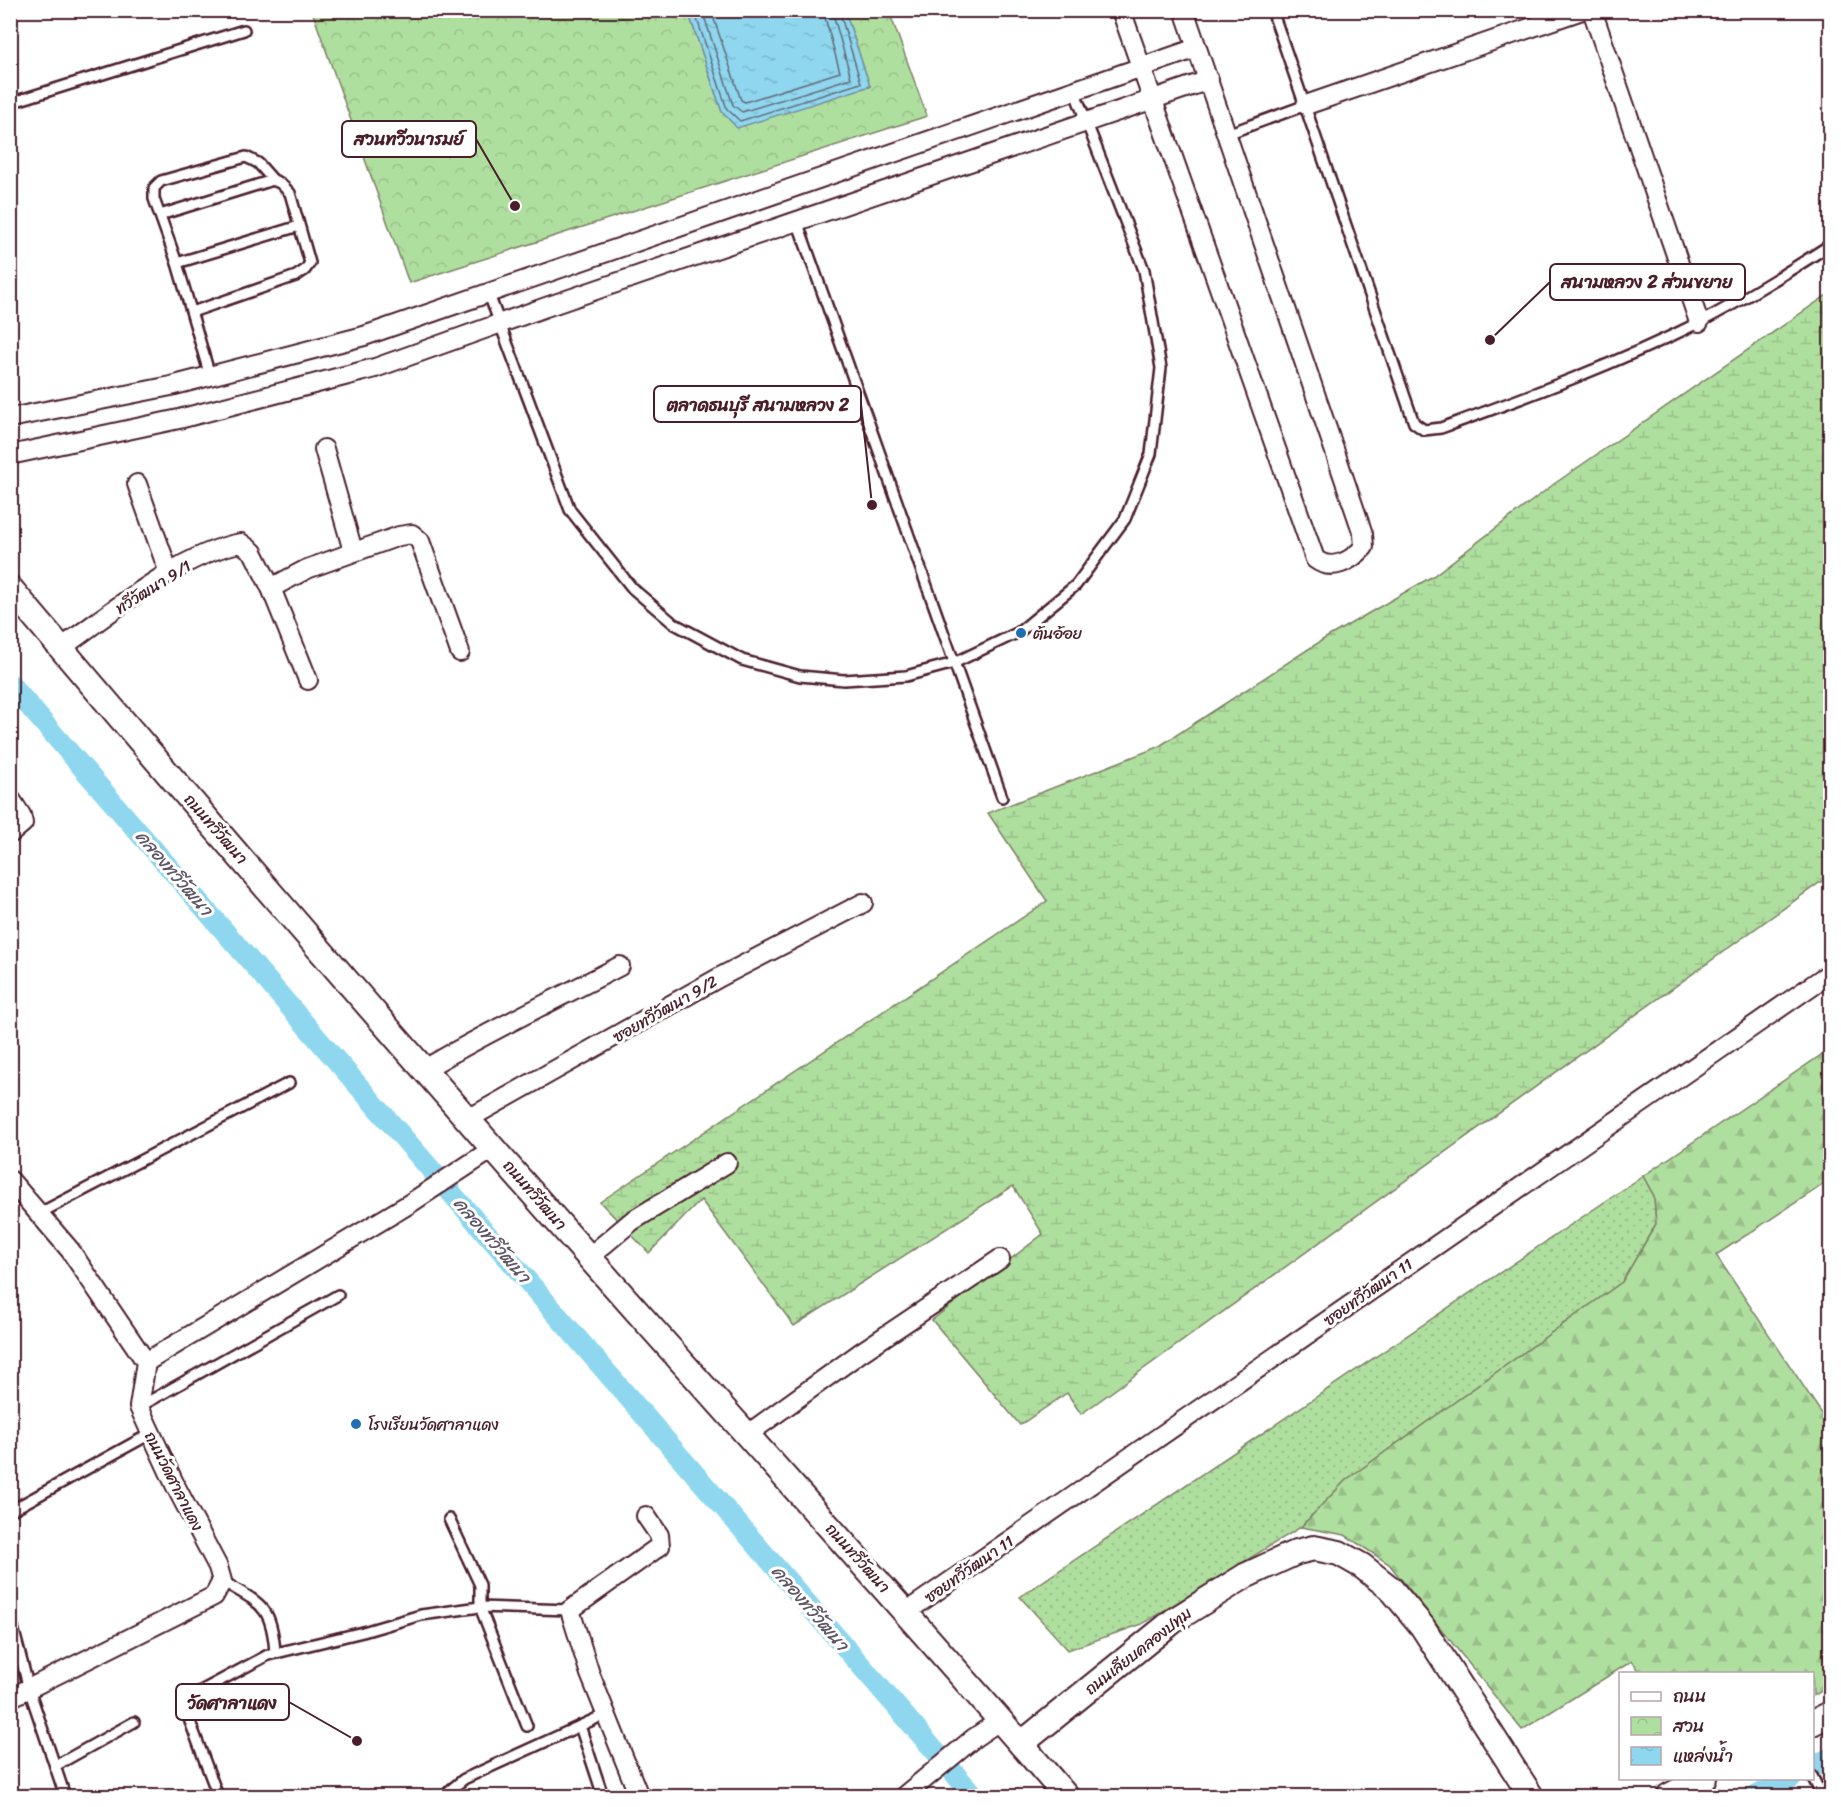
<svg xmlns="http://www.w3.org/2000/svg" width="1841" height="1807" font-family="Sriracha,'Playpen Sans Thai',sans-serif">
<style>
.grass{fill:url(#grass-dots);stroke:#7c7f65;stroke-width:1.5}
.forest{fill:url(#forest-firs);stroke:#7c7f65;stroke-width:1.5}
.wetland{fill:url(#wetland-marsh);stroke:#7c7f65;stroke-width:1.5}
.park{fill:url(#park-crowns);stroke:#7c7f65;stroke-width:1.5}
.water{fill:url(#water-ripples);stroke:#738da1;stroke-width:1.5}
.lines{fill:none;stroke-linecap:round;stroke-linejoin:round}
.shore{stroke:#656979;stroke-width:1.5}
.canal{stroke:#8ed7ef;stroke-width:21}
.lane-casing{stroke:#4a1f2b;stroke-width:14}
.street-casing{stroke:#4a1f2b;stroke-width:22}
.secondary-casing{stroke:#4a1f2b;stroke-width:28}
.lane{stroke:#fff;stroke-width:9}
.street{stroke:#fff;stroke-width:18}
.secondary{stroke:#fff;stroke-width:24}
.poi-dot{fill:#1f6fb2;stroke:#fff;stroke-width:2}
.labels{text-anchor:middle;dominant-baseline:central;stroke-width:6;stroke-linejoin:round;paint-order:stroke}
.street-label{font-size:16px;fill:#4a1f2b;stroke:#fff}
.poi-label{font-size:16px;fill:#4a1f2b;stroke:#fff;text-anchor:start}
.water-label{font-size:18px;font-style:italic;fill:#5e5666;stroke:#fff}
.leader{fill:none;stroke:#4a1f2b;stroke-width:2}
.callout-dot{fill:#4a1f2b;stroke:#fff;stroke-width:2}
.callout{fill:#fff;stroke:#4a1f2b;stroke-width:2}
.callout-label{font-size:18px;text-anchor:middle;font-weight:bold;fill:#4a1f2b}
</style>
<defs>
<pattern id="grass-dots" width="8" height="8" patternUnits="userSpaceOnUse" patternTransform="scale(1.5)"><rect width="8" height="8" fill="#afdf9f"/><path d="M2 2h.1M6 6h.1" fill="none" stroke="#98bf89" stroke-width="1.8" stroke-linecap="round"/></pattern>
<pattern id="forest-firs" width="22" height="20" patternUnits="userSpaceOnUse" patternTransform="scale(1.5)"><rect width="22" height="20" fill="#afdf9f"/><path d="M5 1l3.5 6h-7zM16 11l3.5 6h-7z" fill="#98bf89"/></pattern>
<pattern id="wetland-marsh" width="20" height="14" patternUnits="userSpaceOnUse" patternTransform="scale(1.5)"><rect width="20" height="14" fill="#afdf9f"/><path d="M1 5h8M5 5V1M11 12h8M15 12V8" fill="none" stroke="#98bf89"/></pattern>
<pattern id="park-crowns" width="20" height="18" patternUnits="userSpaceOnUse" patternTransform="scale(1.5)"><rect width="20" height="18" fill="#afdf9f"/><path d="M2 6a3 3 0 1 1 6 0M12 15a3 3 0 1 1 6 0" fill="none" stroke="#98bf89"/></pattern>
<pattern id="water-ripples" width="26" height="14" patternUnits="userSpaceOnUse" patternTransform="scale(1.5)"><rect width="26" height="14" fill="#8ed7ef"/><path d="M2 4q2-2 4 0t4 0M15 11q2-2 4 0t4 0" fill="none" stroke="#7cb8cd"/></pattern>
</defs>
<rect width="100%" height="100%" fill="#fff"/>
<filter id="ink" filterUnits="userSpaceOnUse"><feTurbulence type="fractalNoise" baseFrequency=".0167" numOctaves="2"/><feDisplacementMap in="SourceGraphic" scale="12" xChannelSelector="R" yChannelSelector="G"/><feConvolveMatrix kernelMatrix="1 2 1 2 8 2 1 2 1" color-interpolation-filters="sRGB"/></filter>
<g filter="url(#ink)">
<!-- grass -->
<polygon class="grass" points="1643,1176 1654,1196 1656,1224 1622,1282 1346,1480 1301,1527 1142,1624 1068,1650 1020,1597"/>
<!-- forest -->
<polygon class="forest" points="1830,1049 1830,1180 1716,1255 1830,1426 1830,1686 1813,1696 1812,1674 1641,1673 1632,1661 1522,1730 1389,1564 1345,1535 1301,1527 1346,1480 1622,1282 1656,1224 1654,1196 1643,1176"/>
<!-- wetland -->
<polygon class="wetland" points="1830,293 1830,875 1081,1414 1067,1393 1020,1425 932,1320 1043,1234 1013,1186 794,1326 701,1200 649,1253 600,1202 1047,901 988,813 1158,747 1324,639 1433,576 1554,484"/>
<!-- park -->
<polygon class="park" points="312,11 688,11 722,112 870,87 845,11 889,11 927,116 409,283"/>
<!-- water -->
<polygon class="water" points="688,11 845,11 870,86 737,128 722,112"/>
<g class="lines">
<!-- shore -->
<g class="shore">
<polyline points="694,10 727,109 740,121 861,83 839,10"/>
<polyline points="702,10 733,105 742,112 851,78 832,10"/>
<polyline points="711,10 741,100 745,102 840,72 823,10"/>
</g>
<!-- canal -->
<g class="canal">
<polyline points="10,684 974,1796"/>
<polyline points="1812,1767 1830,1758"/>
<polyline points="1756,1796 1791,1778"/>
</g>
<defs>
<g id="lane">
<path d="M1272,10l142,413 10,7 17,-2c88,-32 175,-64 259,-106 45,-23 88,-50 130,-77"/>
<polyline points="10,103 244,30"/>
<polyline points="1227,134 1306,105"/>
<polyline points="10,185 10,192"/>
<polyline points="160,215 273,180"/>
<polyline points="797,221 1002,797"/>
<polyline points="177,263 299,226"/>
<polyline points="488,292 570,510 632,588 673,623 742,660 800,676 844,680 906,676 954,663 1019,632 1076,585 1125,519 1151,454 1161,368 1144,270 1074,90"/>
<polyline points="192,312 296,276 305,270 310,263 290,193 280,183 273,180 258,163 246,157 161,181 154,188 154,199 177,263 210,376"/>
<polyline points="40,1213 289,1083"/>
<polyline points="139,1407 338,1295"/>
<polyline points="10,1511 150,1434"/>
<polyline points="449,1519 480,1585 480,1607 527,1726"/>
<path d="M222,1581c39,23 50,24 53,72"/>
<polyline points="10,1616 29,1689 55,1766 134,1722"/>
<polyline points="580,1726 603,1796"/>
<polyline points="55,1766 65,1796"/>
<polyline points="1812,1776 1822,1796"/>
<polyline points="218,1796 186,1711 189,1702 199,1692 268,1655 363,1632 421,1615 480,1607 570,1610"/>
<polyline points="447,1796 449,1791 464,1779 606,1714"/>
</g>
<g id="street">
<path d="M1121,10l194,549c17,13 36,2 49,-12l-1,-13 -179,-524"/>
<polyline points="1592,10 1699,322"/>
<polyline points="1306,105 1582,10"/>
<polyline points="10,418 171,386 364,336 1197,48"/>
<polyline points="324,449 353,551"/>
<polyline points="10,455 179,419 375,368 546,307 1209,80"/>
<polyline points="137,484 169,573"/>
<polyline points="271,588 307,569 399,536 412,534 420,541 460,652"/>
<path d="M61,648c50,-35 120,-95 180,-105l12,9 18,36 37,92"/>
<polyline points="10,798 21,815 23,823 10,834"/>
<path d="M425,1069c63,-38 130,-69 195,-103"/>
<polyline points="468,1119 720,977 863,903"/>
<polyline points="10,1180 70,1250 146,1362 139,1407 176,1487 218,1567 222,1581 214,1596 10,1698"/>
<polyline points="589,1257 632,1221 727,1163"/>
<polyline points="146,1362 409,1204 494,1148"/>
<polyline points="748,1434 860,1353 1000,1259"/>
<polyline points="906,1612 1830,973"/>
<polyline points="639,1796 590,1674 570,1610 660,1546 659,1535 646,1516"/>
<polyline points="904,1796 974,1738 999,1721"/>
</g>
<g id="secondary">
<path d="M10,588c210,248 423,494 639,737 140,157 280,312 417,471"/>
<polyline points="1812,1723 1830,1714"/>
<polyline points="1021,1744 1173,1621 1245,1576 1297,1552 1314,1548 1339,1553 1362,1566 1391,1589 1422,1626 1531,1796"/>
<polyline points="1669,1796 1704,1778"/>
</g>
</defs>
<!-- lane casing -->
<use href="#lane" class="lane-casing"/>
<!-- street casing -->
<use href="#street" class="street-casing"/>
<!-- secondary casing -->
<use href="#secondary" class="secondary-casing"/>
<!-- lane -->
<use href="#lane" class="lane"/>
<!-- street -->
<use href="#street" class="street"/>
<!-- secondary -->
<use href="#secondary" class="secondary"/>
</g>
</g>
<!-- markers -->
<g class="poi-dot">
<circle cx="1021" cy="633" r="6"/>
<circle cx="356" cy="1424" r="6"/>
</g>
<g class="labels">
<!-- street labels -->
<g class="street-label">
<text transform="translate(153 587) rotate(-32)">ทวีวัฒนา 9/1</text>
<text transform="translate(216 829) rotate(49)">ถนนทวีวัฒนา</text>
<text transform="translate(665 1009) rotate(-30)">ซอยทวีวัฒนา 9/2</text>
<text transform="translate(535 1195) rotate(49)">ถนนทวีวัฒนา</text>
<text transform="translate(1368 1292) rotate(-35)">ซอยทวีวัฒนา 11</text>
<text transform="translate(174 1481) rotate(63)">ถนนวัดศาลาแดง</text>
<text transform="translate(858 1558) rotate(48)">ถนนทวีวัฒนา</text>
<text transform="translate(969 1569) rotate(-35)">ซอยทวีวัฒนา 11</text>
<text transform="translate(1138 1651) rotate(-38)">ถนนเลียบคลองปทุม</text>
</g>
<!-- poi labels -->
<g class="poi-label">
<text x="1033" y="633">ต้นอ้อย</text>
<text x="368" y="1424">โรงเรียนวัดศาลาแดง</text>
</g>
<!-- water labels -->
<g class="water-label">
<text transform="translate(174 873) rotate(49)">คลองทวีวัฒนา</text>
<text transform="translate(492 1240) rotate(49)">คลองทวีวัฒนา</text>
<text transform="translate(810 1608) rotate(49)">คลองทวีวัฒนา</text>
</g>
</g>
<!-- callouts -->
<path class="leader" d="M515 206L476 139M1490 340L1550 282M872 505L861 404M357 1741L289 1702"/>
<g class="callout-dot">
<circle cx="515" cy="206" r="6"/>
<circle cx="1490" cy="340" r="6"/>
<circle cx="872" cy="505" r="6"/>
<circle cx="357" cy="1741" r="6"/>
</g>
<g class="callout">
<rect x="342" y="121" width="134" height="36" rx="6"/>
<rect x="1550" y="264" width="195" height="36" rx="6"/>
<rect x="654" y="386" width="207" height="36" rx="6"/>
<rect x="176" y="1684" width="113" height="36" rx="6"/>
</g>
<g class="callout-label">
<text x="409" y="145">สวนทวีวนารมย์</text>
<text x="1647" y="288">สนามหลวง 2 ส่วนขยาย</text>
<text x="758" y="411">ตลาดธนบุรี สนามหลวง 2</text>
<text x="232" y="1709">วัดศาลาแดง</text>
</g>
<!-- margin -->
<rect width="1841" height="1807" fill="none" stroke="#fff" stroke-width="36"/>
<rect x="18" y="18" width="1805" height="1771" fill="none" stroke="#4a1f2b" stroke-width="2" filter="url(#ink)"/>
<!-- legend -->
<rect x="1619" y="1672" width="195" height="108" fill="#ffffff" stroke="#b7a5aa" stroke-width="1.5"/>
<rect x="1631" y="1692" width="30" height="9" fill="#ffffff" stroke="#b7a5aa" stroke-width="1.5"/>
<text x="1673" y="1702" font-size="18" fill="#4a1f2b">ถนน</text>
<rect x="1631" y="1717" width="30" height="18" fill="url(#park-crowns)" stroke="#b7a5aa" stroke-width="1.5"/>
<text x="1673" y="1732" font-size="18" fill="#4a1f2b">สวน</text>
<rect x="1631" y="1747" width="30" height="18" fill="url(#water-ripples)" stroke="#b7a5aa" stroke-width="1.5"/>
<text x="1673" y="1762" font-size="18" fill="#4a1f2b">แหล่งน้ำ</text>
</svg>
